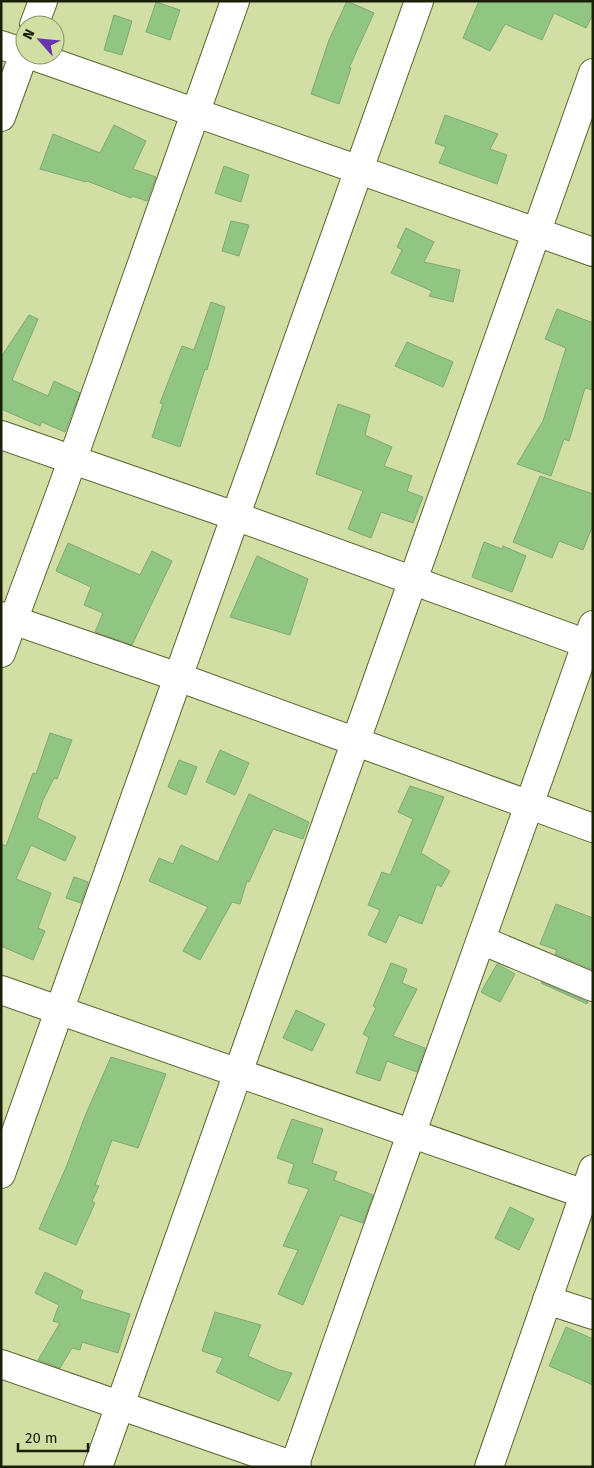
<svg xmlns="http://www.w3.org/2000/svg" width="594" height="1468" font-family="'Fira Sans',sans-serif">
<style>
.building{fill:#91c682;stroke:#82a678}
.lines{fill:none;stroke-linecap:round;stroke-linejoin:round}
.minor-casing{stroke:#59642f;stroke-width:30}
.minor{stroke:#fff;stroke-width:28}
</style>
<rect width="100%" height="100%" fill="#d1dfa5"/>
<!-- building -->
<g class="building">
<polygon points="347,1 374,13 349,68 351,68 339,104 311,94 329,40"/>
<polygon points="479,1 593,1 593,14 586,28 554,13 542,40 505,24 490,51 463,38"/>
<polygon points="156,2 180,10 170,40 146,32"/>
<polygon points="114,15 132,21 122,55 104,50"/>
<polygon points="445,115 498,134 490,149 507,155 497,184 439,163 446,147 435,143"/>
<polygon points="114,125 146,141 133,169 156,177 147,201 132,196 131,198 87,181 86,182 40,169 53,134 100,153"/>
<polygon points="224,166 249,175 241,202 215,193"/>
<polygon points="231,221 249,225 239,256 222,251"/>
<polygon points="406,228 434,242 424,262 460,270 453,302 429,296 432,291 391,273 402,250 397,247"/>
<polygon points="211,302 225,307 207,370 205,369 180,447 152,437 163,404 160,403 182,346 194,350"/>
<polygon points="557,309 593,323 593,390 585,388 569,441 564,439 551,476 517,464 543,421 566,348 545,339"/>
<polygon points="29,315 38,319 12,380 48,396 54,381 80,393 65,432 42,422 40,426 1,409 1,357"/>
<polygon points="407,342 453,362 443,387 395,366"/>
<polygon points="338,404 370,415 365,435 392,447 384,466 412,476 407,491 423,497 413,523 381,512 371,538 348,529 363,491 316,474"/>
<polygon points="540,476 593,494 593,525 583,550 559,541 552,558 513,542"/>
<polygon points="484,542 502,549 503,546 526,556 512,592 472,577"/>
<polygon points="68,543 140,575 152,551 172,561 132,645 95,632 103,613 84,605 91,587 56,571"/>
<polygon points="257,556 308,579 290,635 230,617"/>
<polygon points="50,733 72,740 57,779 54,778 43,800 37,818 76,837 65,861 31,845 16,879 51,893 38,928 45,931 33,960 1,946 1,844 6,846 33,773 36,774"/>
<polygon points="220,750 249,763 235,795 206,782"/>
<polygon points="179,760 197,767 186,795 168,787"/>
<polygon points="410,786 444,797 421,853 450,871 441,887 437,884 422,924 399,915 386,943 368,935 380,910 368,905 382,872 390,875 413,819 398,812"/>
<polygon points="249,794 309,822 303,839 273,829 249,882 247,881 240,904 232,902 200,960 183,951 208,907 149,881 159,858 173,864 181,845 218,862"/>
<polygon points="74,877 88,882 81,903 66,898"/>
<polygon points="556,904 593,918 593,970 555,954 557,950 540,944"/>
<polygon points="391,963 407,969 402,983 417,989 393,1036 425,1048 417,1072 387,1061 380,1081 356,1073 369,1037 363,1034 376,1008 373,1006"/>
<polygon points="497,964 515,974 500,1002 481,992"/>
<polygon points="542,982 588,1002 587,1004 541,983"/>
<polygon points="296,1010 325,1024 312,1051 283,1038"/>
<polygon points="111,1057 166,1074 138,1148 112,1140 95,1185 99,1186 92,1201 95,1203 76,1245 39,1229 67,1165 85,1116"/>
<polygon points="292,1119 323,1129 312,1163 337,1172 334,1180 373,1195 363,1223 340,1215 303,1305 278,1294 298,1250 283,1246 309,1189 288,1183 294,1164 277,1158"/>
<polygon points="510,1207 534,1219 519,1250 495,1238"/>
<polygon points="45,1272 83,1291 80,1299 130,1314 118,1353 82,1342 80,1350 72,1348 60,1368 38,1360 60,1323 53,1321 59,1305 35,1293"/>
<polygon points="215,1312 261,1325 248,1356 279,1370 292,1373 279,1401 216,1372 223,1358 202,1351"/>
<polygon points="566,1327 593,1339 593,1385 549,1366"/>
</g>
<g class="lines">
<defs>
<g id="minor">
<polyline points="34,25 43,1"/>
<polyline points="1,45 25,53"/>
<polyline points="31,55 593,252"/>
<polyline points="1,117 25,51"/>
<polyline points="1,435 235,516 593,646"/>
<polyline points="1,616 178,677 593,828"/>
<polyline points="1,653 62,489 235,1"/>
<polyline points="481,940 593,987"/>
<polyline points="1,990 593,1197"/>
<polyline points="1,1174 419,1"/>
<polyline points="547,1300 593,1315"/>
<polyline points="1,1364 297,1467"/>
<polyline points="98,1467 593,73"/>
<path d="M294,1467c97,-282 200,-561 299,-842"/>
<polyline points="489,1467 593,1169"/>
</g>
</defs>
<!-- minor casing -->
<use href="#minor" class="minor-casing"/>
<!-- minor -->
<use href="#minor" class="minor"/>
</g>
<!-- border -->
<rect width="594" height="1468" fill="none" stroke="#1a1f08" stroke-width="5"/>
<!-- north arrow -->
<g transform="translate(40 40) rotate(297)"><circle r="24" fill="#d1dfa5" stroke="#889266"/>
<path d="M0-4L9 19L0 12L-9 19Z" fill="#6734ab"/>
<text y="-8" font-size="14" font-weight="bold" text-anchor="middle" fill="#1a1f08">N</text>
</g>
<!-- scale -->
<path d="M18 1443v8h70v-8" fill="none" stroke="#1a1f08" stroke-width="2.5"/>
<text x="25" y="1443" font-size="15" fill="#1a1f08" stroke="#d1dfa5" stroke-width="4" paint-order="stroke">20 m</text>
</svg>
